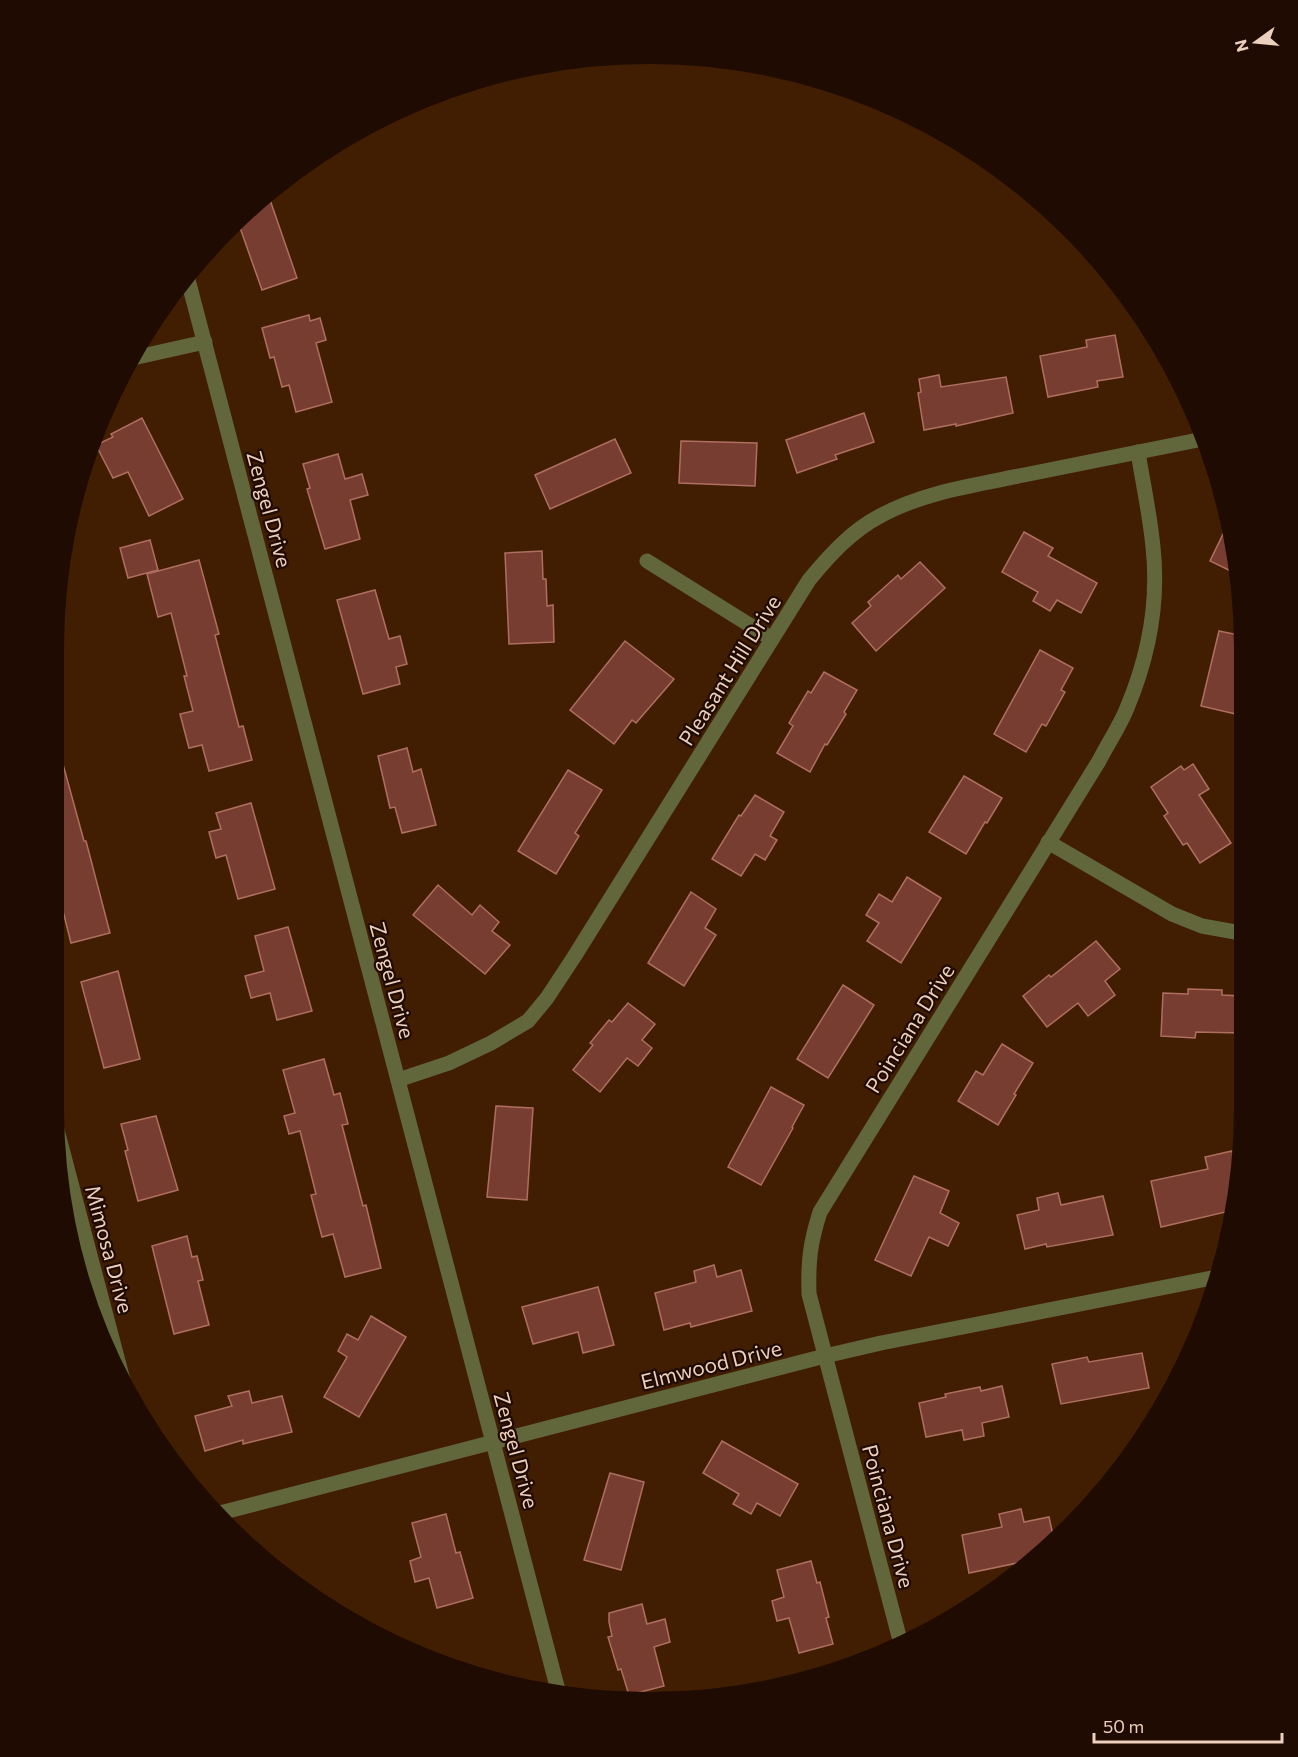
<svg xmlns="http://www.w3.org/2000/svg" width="1298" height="1757" font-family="Commissioner,sans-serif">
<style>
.building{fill:#773d30;stroke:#ae6f60;stroke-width:1.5}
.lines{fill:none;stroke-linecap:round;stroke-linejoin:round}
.minor{stroke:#61663b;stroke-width:15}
.labels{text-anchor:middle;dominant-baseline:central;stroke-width:4.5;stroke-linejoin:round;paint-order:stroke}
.street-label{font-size:21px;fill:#edcfbd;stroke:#1f0b01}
</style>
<rect width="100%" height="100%" fill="#411e02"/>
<!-- building -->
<g class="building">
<polygon points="268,194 297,278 262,290 238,222"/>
<polygon points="309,315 310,321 320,318 326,340 316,343 332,402 296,412 289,385 282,387 274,357 270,358 262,328"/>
<polygon points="1115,335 1123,377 1097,381 1098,387 1048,397 1040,356 1087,347 1086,340"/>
<polygon points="939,375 941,387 1006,377 1013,413 956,426 956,424 924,430 918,393 921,392 919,379"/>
<polygon points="864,413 874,442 835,455 837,459 797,473 786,440"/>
<polygon points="142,418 183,499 149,516 128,472 113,478 96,445 113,437 111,434"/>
<polygon points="615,439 631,473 550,509 535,475"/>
<polygon points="681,441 757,443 755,486 679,483"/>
<polygon points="338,454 345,479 362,474 368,495 350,500 360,539 325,549 307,489 310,488 303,464"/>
<polygon points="1227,526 1239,571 1239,575 1210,561"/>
<polygon points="1024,532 1053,548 1048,556 1097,583 1081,613 1057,600 1050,611 1033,601 1038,592 1002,572"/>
<polygon points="150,540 158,570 128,578 120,548"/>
<polygon points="542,551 543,579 546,579 547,606 553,605 554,642 509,644 505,553"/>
<polygon points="199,560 219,634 215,635 239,727 243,726 252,760 209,771 202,745 189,748 180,714 193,711 184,676 187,676 171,613 158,617 147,574"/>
<polygon points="920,562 945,588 876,651 852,623 871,606 868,602 898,575 901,579"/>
<polygon points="375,590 389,639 400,636 407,664 396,667 400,684 363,694 337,600"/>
<polygon points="1219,631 1239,635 1240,715 1201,706"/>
<polygon points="625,641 674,679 636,723 632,720 614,744 570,710"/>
<polygon points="1040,650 1073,668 1061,690 1065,692 1046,726 1042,724 1026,752 994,734"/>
<polygon points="824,672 857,690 844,712 846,714 827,745 825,744 810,772 777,753 793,726 789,723 808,691 811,693"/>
<polygon points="407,748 413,772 421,769 436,825 402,833 395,807 390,808 378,756"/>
<polygon points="61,757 84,841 86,841 110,933 71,943 55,879 55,758"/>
<polygon points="1193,764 1209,789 1199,795 1231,843 1200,863 1187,843 1183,845 1164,816 1168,813 1151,787 1181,766 1184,770"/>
<polygon points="568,770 602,790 575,833 579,836 556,874 518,851"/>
<polygon points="964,776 1002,798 987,823 985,822 966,854 929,832"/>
<polygon points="755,795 784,812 770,836 777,840 765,860 755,854 741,876 712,859 739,815 741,816"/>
<polygon points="251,803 275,889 238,899 226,855 216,858 209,832 221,829 216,813"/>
<polygon points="907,877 941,898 901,963 867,941 879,923 866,915 879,894 892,902"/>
<polygon points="438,885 472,915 480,905 499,922 492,931 510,945 485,974 413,915"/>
<polygon points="691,892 716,909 705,928 716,935 684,986 648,963"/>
<polygon points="288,927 312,1011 277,1020 270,993 251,998 245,976 264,971 255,936"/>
<polygon points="1096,941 1120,969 1105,981 1115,995 1088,1016 1078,1003 1047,1027 1023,996 1049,975 1051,977"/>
<polygon points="118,971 140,1059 104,1068 81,982"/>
<polygon points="843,985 874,1005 828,1078 797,1059"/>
<polygon points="1188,989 1222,990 1222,995 1242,996 1242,1033 1196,1032 1195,1038 1161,1036 1163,993 1188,994"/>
<polygon points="628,1003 655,1024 642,1040 652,1048 638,1066 627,1058 600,1092 573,1070 593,1045 590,1043 609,1020 612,1022"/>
<polygon points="1002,1044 1033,1063 1014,1094 1016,1095 998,1125 958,1101 976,1071 983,1075"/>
<polygon points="324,1059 334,1095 340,1093 348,1124 342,1125 363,1206 366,1205 381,1268 345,1277 333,1234 322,1237 311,1195 316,1194 300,1131 289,1134 284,1116 295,1113 283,1070"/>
<polygon points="771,1087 804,1105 792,1127 793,1128 761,1185 728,1167"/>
<polygon points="496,1106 533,1108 527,1200 487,1197"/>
<polygon points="156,1116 178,1190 138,1201 125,1151 128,1150 121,1124"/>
<polygon points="1232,1151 1237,1174 1230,1211 1161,1227 1151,1181 1208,1169 1205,1157"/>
<polygon points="914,1176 949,1191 940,1213 959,1223 948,1246 929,1237 911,1276 875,1260"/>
<polygon points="1058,1193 1061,1205 1103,1196 1113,1235 1047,1247 1046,1244 1025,1249 1017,1215 1039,1210 1037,1198"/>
<polygon points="187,1236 192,1257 197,1256 203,1280 198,1281 209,1325 174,1334 152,1246"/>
<polygon points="714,1265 717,1277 741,1270 752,1311 691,1327 690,1323 664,1330 655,1293 696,1282 694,1271"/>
<polygon points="598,1287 614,1345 583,1353 578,1332 533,1344 522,1307"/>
<polygon points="371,1316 406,1337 359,1417 324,1397 347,1357 338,1351 347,1334 358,1340"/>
<polygon points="1142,1353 1149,1388 1061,1404 1052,1364 1087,1357 1089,1362"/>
<polygon points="1002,1386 1009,1417 982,1423 984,1436 964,1440 962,1430 926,1437 919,1403 946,1397 945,1394 980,1387 981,1391"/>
<polygon points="249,1391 252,1403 282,1396 292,1432 243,1444 243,1440 205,1451 195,1416 232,1406 228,1396"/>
<polygon points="722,1441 798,1484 780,1516 757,1503 751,1514 733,1504 739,1494 703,1473"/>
<polygon points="610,1473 644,1482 621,1570 584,1560"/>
<polygon points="1021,1509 1024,1522 1049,1517 1054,1540 1032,1560 969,1573 962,1535 1002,1527 999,1514"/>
<polygon points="446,1514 456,1553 460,1552 473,1598 437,1608 429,1578 415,1582 410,1561 421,1557 412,1523"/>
<polygon points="811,1561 817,1583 820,1582 829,1617 826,1618 833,1644 799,1653 789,1618 777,1621 772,1601 784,1597 777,1570"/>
<polygon points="642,1604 647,1624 665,1619 670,1642 654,1647 664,1686 629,1695 621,1669 618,1670 608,1637 612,1636 609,1622 609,1613"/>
</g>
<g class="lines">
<!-- minor -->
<g class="minor">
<polyline points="187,276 559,1694"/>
<polyline points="133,358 205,342"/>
<polyline points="647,561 772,639"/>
<polyline points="1048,842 1172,914 1202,926 1241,933"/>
<path d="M398,1080l51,-17 42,-20 37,-22 19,-23 27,-41 235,-377c20,-24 42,-49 71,-64 44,-24 95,-31 144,-41 60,-12 120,-24 179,-36"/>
<polyline points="57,1130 123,1380"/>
<polyline points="220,1513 825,1356 881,1343 1217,1277"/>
<path d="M901,1644l-92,-350c-1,-32 1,-51 11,-82l279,-451c9,-18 21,-35 28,-53 21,-50 32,-106 26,-161 -3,-32 -10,-63 -15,-95"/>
</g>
</g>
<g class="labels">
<!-- street labels -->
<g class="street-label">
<text transform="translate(270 509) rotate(75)">Zengel Drive</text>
<text transform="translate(729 670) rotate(-58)">Pleasant Hill Drive</text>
<text transform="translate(393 980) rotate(75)">Zengel Drive</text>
<text transform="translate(909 1028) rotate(-58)">Poinciana Drive</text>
<text transform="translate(110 1249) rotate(75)">Mimosa Drive</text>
<text transform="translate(711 1364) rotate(-14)">Elmwood Drive</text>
<text transform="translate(517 1450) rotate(75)">Zengel Drive</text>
<text transform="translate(889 1516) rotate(75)">Poinciana Drive</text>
</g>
</g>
<!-- crop -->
<path d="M0 0H1298V1757H0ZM648 64H650A584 584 0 0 1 1234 648V1108A584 584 0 0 1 650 1692H648A584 584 0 0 1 64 1108V648A584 584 0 0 1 648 64Z" fill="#1f0b01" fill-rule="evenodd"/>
<!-- north arrow -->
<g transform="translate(1256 42) rotate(255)" stroke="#1f0b01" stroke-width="4.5" paint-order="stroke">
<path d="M0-4.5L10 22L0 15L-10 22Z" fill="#edcfbd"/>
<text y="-9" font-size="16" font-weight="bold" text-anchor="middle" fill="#edcfbd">N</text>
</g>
<!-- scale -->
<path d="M1094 1733v9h188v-9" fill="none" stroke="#edcfbd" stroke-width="3"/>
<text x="1103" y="1733" font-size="18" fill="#edcfbd" stroke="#1f0b01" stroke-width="4.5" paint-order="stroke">50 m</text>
</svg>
